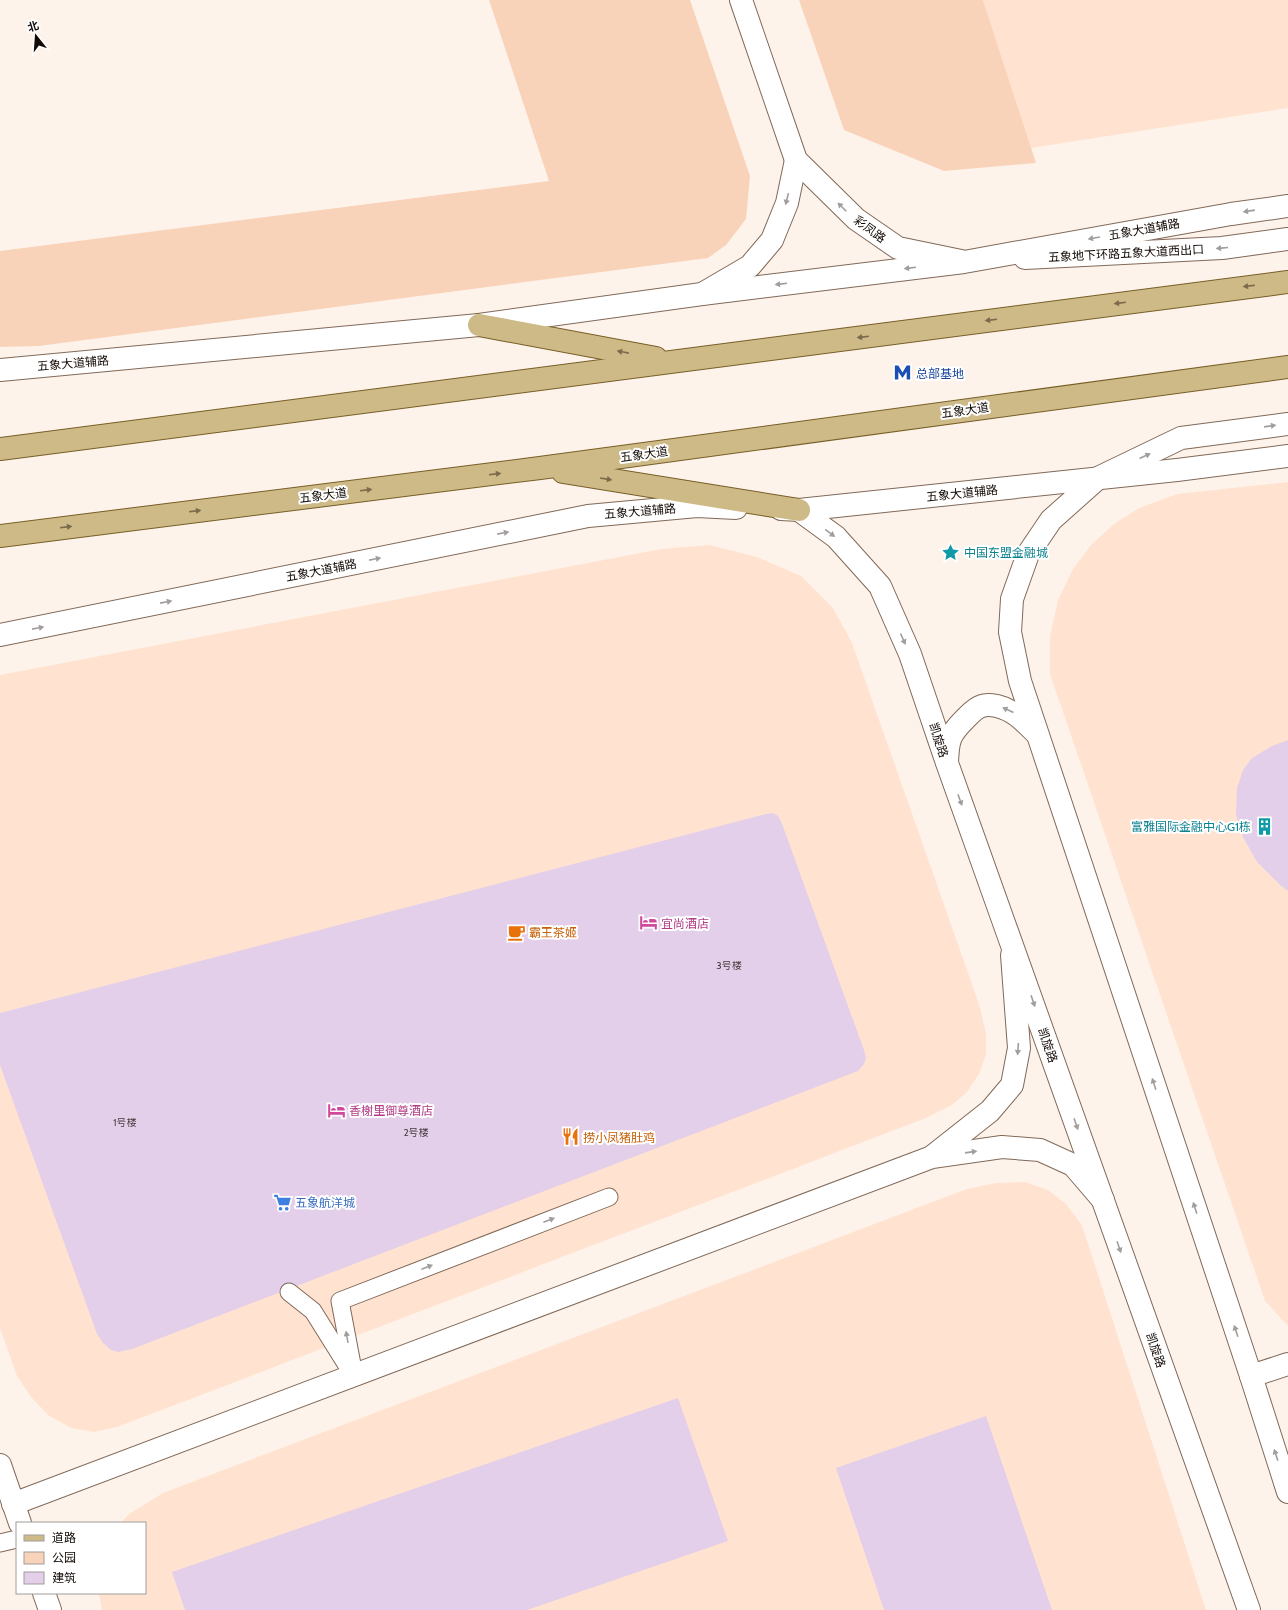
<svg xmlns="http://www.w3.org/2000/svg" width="1288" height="1610" font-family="Cabin,'Noto Sans SC',sans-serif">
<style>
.built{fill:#ffe3d0}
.green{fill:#f9d3b9}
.building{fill:#e3cfe9}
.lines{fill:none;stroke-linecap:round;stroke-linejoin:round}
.lane-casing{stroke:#816958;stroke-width:19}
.street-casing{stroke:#816958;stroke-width:24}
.secondary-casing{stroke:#816958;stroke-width:24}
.primary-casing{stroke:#775e26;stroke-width:24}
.lane{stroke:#fff;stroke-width:17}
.street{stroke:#fff;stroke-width:22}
.secondary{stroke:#fff;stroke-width:22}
.primary{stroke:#ceba87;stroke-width:22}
.oneway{fill:#a19d9b}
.oneway2{fill:#7a6b4c}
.labels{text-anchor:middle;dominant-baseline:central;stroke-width:4;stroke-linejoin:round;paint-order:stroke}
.number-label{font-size:10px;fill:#473b3e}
.street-label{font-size:12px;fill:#130a05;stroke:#fff}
.transit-label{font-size:12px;fill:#164399;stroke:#fff;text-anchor:start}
.culture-label{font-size:12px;fill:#0d838f;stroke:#fff;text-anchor:start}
.hotel-label{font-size:12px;fill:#b23c85;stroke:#fff;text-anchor:start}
.food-label{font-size:12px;fill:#c56008;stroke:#fff;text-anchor:start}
.shop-label{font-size:12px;fill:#366cbe;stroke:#fff;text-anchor:start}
</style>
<rect width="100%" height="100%" fill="#fef3eb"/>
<!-- built -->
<g class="built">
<polygon points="983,0 1288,0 1288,108 1031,148"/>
<polygon points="1288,482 1288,1326 1265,1301 1050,674 1050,636 1058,600 1073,569 1091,545 1114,524 1139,508 1177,494"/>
<polygon points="710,545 757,557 801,576 833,608 852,643 979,1004 986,1033 986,1055 979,1074 967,1092 952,1105 926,1118 117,1427 94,1432 71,1428 48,1415 31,1397 17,1376 0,1328 0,675 661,549"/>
<polygon points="1025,1182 1048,1190 1066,1204 1082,1225 1206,1610 102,1610 99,1593 145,1593 145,1523 121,1523 129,1514 163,1493 967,1189 996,1183"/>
</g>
<!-- green -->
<g class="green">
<polygon points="489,0 690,0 750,176 746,219 726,245 708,258 39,346 0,347 0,251 549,181"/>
<polygon points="799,0 983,0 1036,163 944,171 844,130"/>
</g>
<!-- building -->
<g class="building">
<polygon points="1288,740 1288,891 1280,885 1257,862 1243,837 1236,815 1237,788 1243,770 1252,758 1272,746"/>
<polygon points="773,813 778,816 781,821 864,1050 866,1058 864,1064 858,1071 132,1349 118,1352 111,1350 103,1343 97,1334 0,1065 0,1013 766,814"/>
<polygon points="678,1398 728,1541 527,1610 185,1610 172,1572"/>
<polygon points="986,1416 1052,1610 884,1610 836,1468"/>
</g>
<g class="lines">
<defs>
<g id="lane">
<polyline points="289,1292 313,1311 348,1367"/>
<polyline points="354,1375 340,1301 609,1197"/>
<polyline points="0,1543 17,1539"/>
</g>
<g id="street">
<polyline points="741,0 796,160 856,219 898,248 961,261"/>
<polyline points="1025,258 1222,248 1288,239"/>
<polyline points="702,294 750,266 772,240 787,203 796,160"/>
<polyline points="1100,477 1181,438 1288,424"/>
<polyline points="933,1156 990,1111 1012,1085 1019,1048 1012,955"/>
<polyline points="1251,1376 1288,1364"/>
<polyline points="0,1465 20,1523"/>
<polyline points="13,1504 932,1157 1002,1147 1040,1150 1073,1165 1103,1200"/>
<polyline points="44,1593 50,1610"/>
</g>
<g id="secondary">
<polyline points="0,370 479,325 702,294 964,262 1231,214 1288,206"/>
<polyline points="1097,479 1051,520 1028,554 1012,599 1010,632 1020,681 1038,735 1251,1376 1288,1492"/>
<polyline points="781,509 799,510 1177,470 1288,456"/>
<polyline points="799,510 836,537 880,586 910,654 947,763 1249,1610"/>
<polyline points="0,635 588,516 697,506 736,508"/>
<path d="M947,762c1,-22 2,-27 18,-43 5,-5 10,-11 17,-13 5,-2 10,-1 15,0 17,4 27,15 40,28"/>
</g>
<g id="primary">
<polyline points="479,325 656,358"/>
<polyline points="0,449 1288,282"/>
<polyline points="563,472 799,510"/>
<polyline points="0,536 540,468 1288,367"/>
</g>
</defs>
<!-- lane casing -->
<use href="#lane" class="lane-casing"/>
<!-- street casing -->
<use href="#street" class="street-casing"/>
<!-- secondary casing -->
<use href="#secondary" class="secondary-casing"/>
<!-- primary casing -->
<use href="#primary" class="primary-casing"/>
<!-- lane -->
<use href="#lane" class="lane"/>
<!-- street -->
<use href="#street" class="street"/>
<!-- secondary -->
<use href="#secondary" class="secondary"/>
<!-- primary -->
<use href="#primary" class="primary"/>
</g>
<!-- one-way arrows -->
<defs><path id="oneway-solid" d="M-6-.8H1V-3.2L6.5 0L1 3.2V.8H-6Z"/></defs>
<g class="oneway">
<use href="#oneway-solid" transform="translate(787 199) rotate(104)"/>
<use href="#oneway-solid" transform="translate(842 207) rotate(-135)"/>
<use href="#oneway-solid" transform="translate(1249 211) rotate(172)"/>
<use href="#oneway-solid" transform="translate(1094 238) rotate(170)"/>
<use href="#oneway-solid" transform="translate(1222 248) rotate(175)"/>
<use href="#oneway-solid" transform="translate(910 268) rotate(173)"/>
<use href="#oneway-solid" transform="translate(781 284) rotate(173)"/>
<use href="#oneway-solid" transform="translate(1270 426) rotate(-8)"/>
<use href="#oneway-solid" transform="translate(1145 456) rotate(-25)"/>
<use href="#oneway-solid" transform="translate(503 533) rotate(-11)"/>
<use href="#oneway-solid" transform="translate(830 533) rotate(37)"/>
<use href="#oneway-solid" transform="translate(375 559) rotate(-11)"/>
<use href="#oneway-solid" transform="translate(166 602) rotate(-11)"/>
<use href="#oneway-solid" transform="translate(38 628) rotate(-11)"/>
<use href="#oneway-solid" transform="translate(903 639) rotate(66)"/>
<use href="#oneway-solid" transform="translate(1008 710) rotate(-156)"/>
<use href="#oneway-solid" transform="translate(960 800) rotate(70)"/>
<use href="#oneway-solid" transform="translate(1033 1001) rotate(71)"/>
<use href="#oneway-solid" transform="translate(1018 1049) rotate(94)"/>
<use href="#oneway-solid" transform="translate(1154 1084) rotate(-108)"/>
<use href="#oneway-solid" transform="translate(1076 1124) rotate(71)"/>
<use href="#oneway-solid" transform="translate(971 1152) rotate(-8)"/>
<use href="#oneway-solid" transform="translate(1195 1208) rotate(-108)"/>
<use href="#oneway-solid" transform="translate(549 1220) rotate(-21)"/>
<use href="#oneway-solid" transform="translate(1119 1247) rotate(71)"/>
<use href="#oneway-solid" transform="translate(427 1267) rotate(-21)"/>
<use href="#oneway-solid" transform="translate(1236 1331) rotate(-108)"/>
<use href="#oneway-solid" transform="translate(347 1337) rotate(-100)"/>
<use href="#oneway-solid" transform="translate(1276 1455) rotate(-108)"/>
</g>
<g class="oneway2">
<use href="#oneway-solid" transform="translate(1249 286) rotate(173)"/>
<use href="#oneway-solid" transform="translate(1120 303) rotate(173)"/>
<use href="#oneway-solid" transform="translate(991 320) rotate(173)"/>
<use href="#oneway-solid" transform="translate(863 337) rotate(173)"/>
<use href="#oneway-solid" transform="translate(623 352) rotate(-169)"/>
<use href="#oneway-solid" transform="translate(495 474) rotate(-7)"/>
<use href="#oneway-solid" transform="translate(606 479) rotate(9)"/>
<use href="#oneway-solid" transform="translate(366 490) rotate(-7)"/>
<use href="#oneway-solid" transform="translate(195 511) rotate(-7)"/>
<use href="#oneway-solid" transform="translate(66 527) rotate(-7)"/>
</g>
<!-- icons -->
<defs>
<symbol id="metro-bare" viewBox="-9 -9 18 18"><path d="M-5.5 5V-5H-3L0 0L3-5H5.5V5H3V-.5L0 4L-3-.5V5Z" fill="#1a4fb4" stroke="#fff" stroke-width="2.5" paint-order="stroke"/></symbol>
<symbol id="sight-bare" viewBox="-9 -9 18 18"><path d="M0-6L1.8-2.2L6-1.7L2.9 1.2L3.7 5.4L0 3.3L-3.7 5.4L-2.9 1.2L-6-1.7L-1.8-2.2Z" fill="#0f9aa8" stroke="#fff" stroke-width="2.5" paint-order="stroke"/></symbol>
<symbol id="building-bare" viewBox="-9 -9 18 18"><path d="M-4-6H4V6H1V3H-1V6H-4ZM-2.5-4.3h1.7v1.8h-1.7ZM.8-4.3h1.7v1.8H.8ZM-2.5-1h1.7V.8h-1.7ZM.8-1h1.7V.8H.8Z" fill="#0f9aa8" stroke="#fff" stroke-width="2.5" paint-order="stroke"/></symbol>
<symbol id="hotel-bare" viewBox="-9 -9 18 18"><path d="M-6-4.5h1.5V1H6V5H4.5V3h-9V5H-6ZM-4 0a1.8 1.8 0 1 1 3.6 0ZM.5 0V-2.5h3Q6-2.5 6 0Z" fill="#d1479c" stroke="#fff" stroke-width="2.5" paint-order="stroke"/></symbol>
<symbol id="cafe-bare" viewBox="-9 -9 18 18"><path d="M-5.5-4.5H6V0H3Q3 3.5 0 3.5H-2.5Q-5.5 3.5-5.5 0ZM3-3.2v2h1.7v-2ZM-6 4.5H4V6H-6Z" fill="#e8710a" stroke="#fff" stroke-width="2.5" paint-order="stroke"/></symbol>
<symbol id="restaurant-bare" viewBox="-9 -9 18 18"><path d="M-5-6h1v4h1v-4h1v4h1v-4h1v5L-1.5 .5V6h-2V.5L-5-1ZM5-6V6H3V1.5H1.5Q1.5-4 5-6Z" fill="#e8710a" stroke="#fff" stroke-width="2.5" paint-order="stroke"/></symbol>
<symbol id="supermarket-bare" viewBox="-9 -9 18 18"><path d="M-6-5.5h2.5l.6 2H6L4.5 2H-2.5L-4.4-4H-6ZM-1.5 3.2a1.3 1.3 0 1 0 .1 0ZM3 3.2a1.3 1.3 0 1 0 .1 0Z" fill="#3f7fe0" stroke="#fff" stroke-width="2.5" paint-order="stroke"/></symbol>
</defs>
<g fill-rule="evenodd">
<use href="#metro-bare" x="890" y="360" width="25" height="25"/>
<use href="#sight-bare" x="938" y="540" width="25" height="25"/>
<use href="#building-bare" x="1252" y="814" width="25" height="25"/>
<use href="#hotel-bare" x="636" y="910" width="25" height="25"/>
<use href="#cafe-bare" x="504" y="920" width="25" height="25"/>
<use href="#hotel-bare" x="324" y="1098" width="25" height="25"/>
<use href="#restaurant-bare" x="558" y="1124" width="25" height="25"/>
<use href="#supermarket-bare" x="270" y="1190" width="25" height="25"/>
</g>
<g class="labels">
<!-- number labels -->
<g class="number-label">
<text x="729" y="965">3号楼</text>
<text x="125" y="1122">1号楼</text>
<text x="416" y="1132">2号楼</text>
</g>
<!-- street labels -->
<g class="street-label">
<text transform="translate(870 229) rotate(36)">彩凤路</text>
<text transform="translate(1144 229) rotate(-10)">五象大道辅路</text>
<text transform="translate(1126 253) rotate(-3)">五象地下环路五象大道西出口</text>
<text transform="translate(73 363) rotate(-5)">五象大道辅路</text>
<text transform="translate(965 410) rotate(-8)">五象大道</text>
<text transform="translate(644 454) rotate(-8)">五象大道</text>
<text transform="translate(962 493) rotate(-6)">五象大道辅路</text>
<text transform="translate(323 495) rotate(-7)">五象大道</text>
<text transform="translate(640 511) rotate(-5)">五象大道辅路</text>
<text transform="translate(321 570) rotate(-11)">五象大道辅路</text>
<text transform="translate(939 740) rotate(72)">凯旋路</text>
<text transform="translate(1048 1045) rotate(71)">凯旋路</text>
<text transform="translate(1156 1350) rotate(71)">凯旋路</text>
</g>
<!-- transit labels -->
<g class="transit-label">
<text x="916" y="373">总部基地</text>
</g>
<!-- culture labels -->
<g class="culture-label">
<text x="964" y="552">中国东盟金融城</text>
<text x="1251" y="826" text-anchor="end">富雅国际金融中心G1栋</text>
</g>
<!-- hotel labels -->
<g class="hotel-label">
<text x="661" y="923">宜尚酒店</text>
<text x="349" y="1110">香榭里御尊酒店</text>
</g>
<!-- food labels -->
<g class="food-label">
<text x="529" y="932">霸王茶姬</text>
<text x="583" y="1137">捞小凤猪肚鸡</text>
</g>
<!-- shop labels -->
<g class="shop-label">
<text x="295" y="1202">五象航洋城</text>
</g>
</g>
<!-- legend -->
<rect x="16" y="1522" width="130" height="72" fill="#ffffff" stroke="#a19d9b"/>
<rect x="24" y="1535" width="20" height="6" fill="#ceba87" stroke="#a19d9b"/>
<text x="52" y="1542" font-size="12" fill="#130a05">道路</text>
<rect x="24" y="1552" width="20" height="12" fill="#f9d3b9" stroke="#a19d9b"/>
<text x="52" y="1562" font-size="12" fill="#130a05">公园</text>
<rect x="24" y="1572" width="20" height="12" fill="#e3cfe9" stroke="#a19d9b"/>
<text x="52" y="1582" font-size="12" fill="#130a05">建筑</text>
<!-- north arrow -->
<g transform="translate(36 36) rotate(343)" stroke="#ffffff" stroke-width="3" paint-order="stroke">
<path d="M0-3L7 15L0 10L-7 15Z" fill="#130a05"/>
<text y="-6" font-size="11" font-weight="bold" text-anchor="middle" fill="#130a05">北</text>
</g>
</svg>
